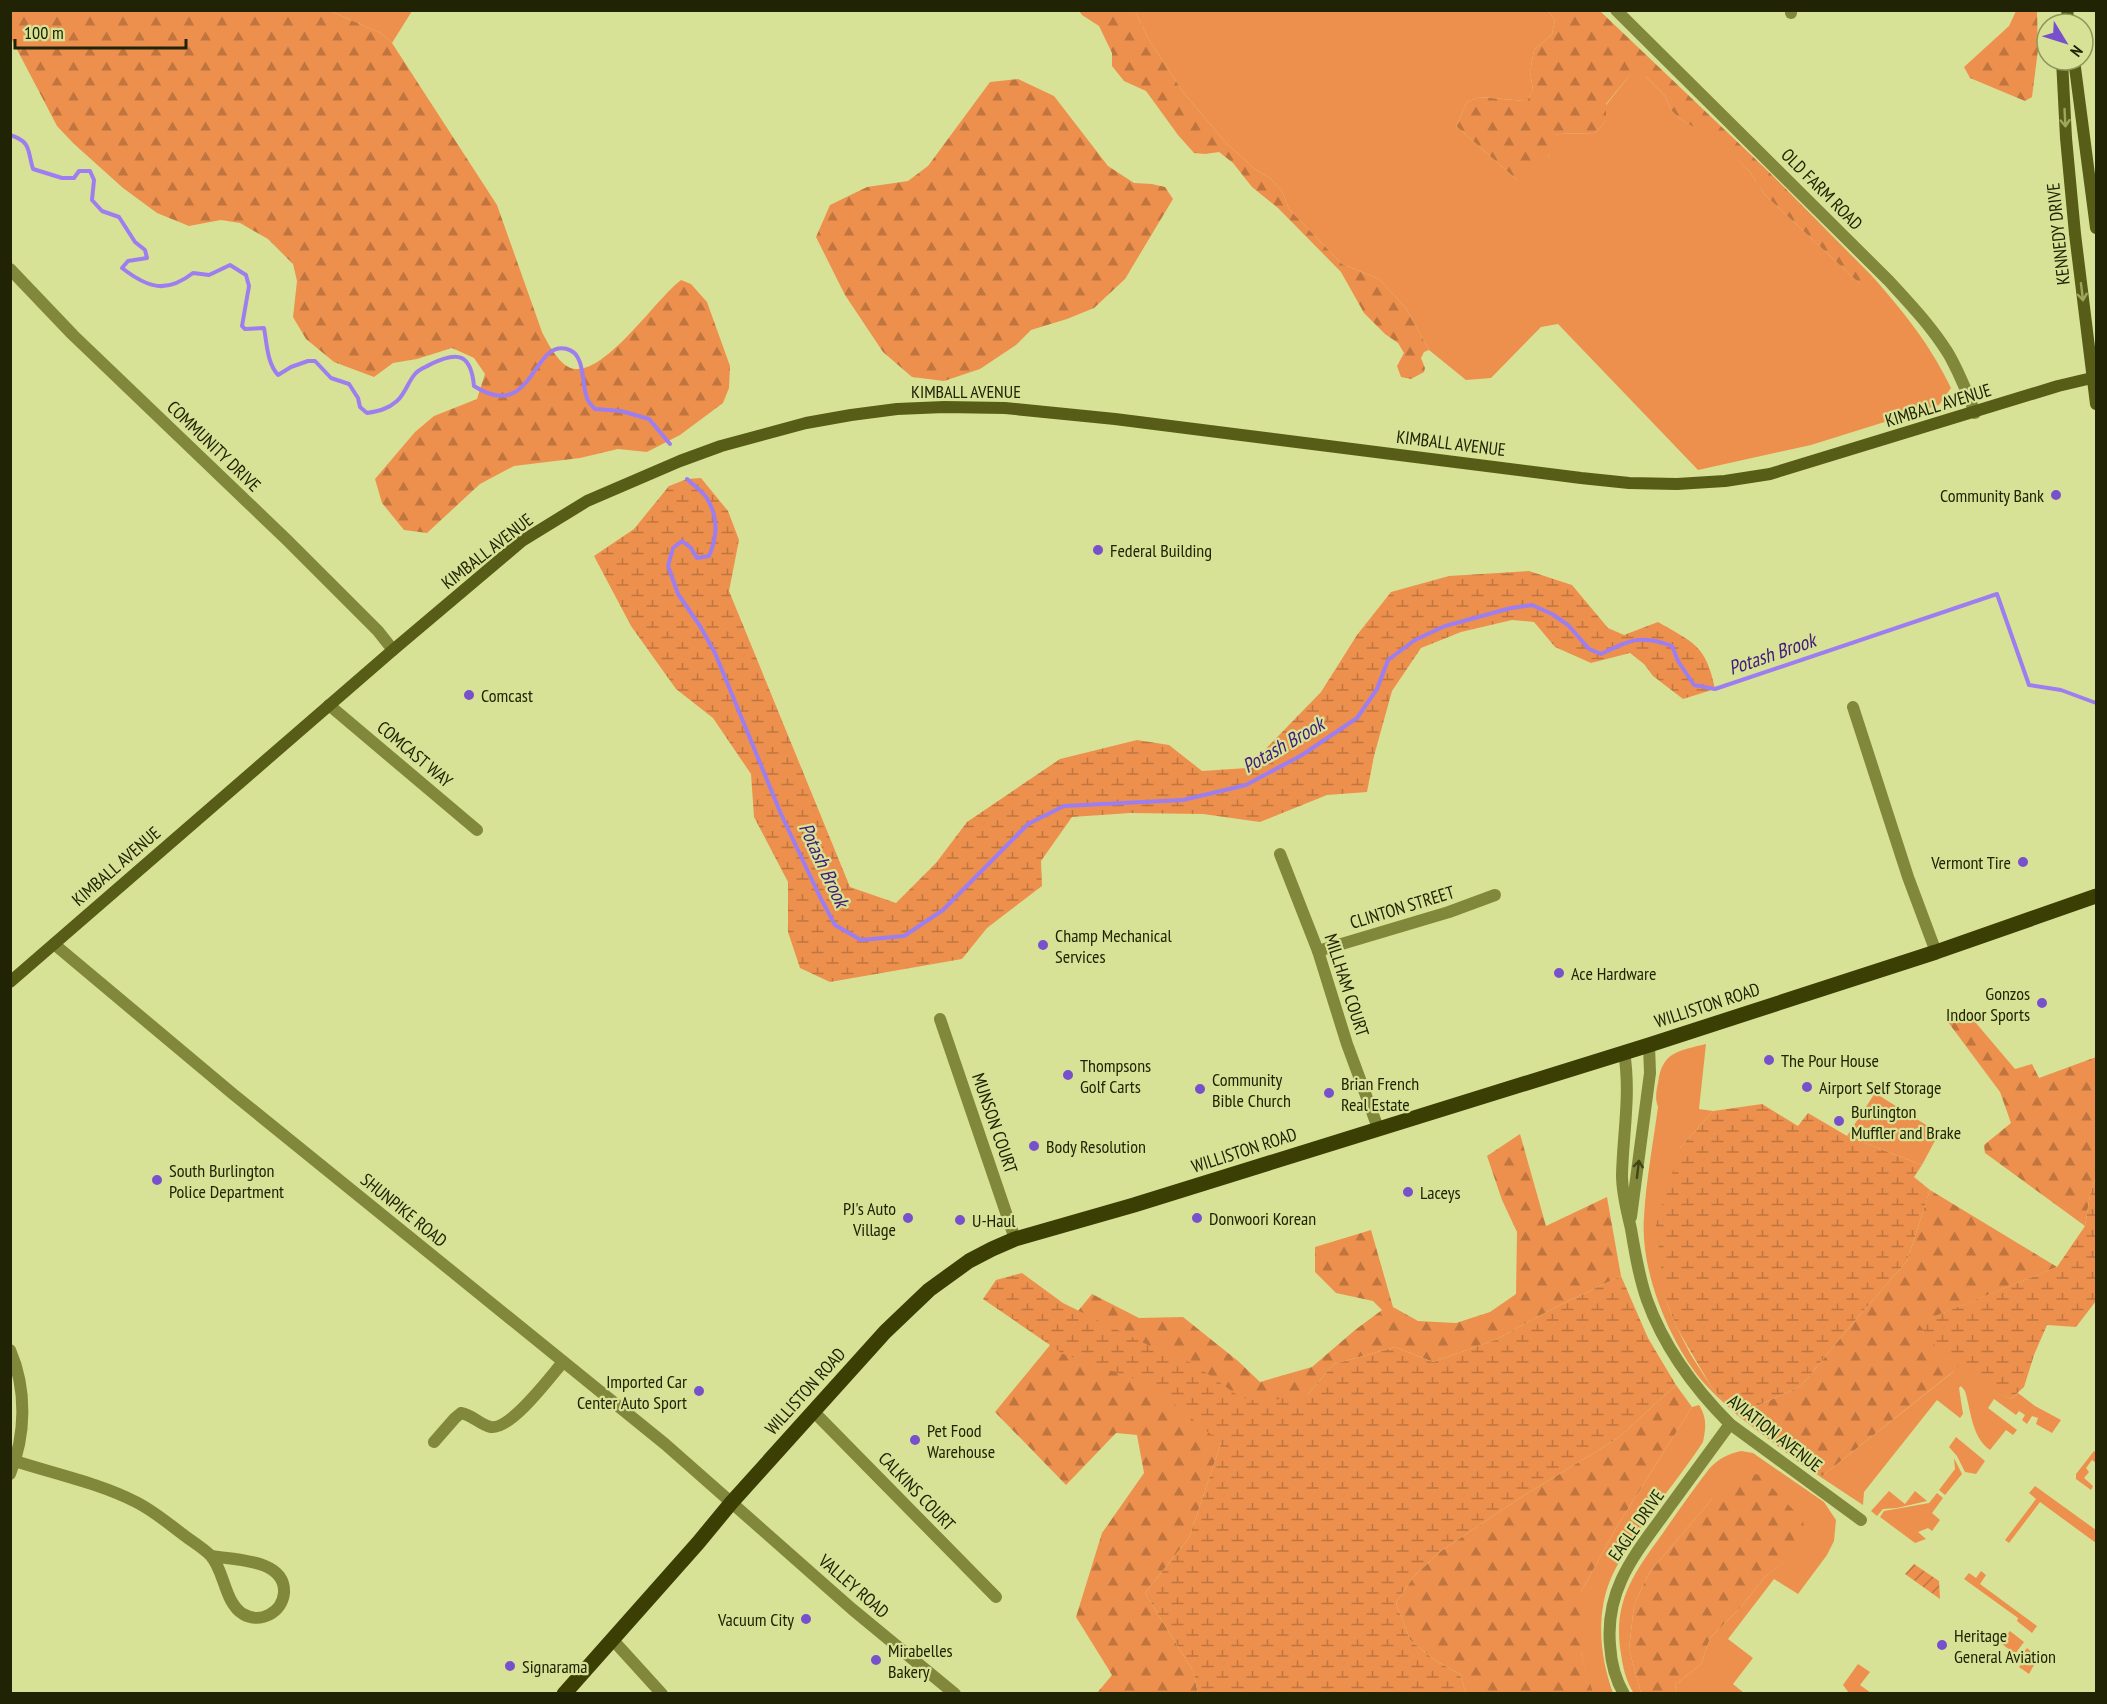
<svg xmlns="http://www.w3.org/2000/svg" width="2107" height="1704" font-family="'PT Sans Narrow',sans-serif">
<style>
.grass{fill:#ed904e}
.forest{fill:url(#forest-firs)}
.wetland{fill:url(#wetland-marsh)}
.garden{fill:url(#garden-furrows)}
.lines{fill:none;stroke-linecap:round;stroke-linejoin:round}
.stream{stroke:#9d7ef0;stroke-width:4}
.street{stroke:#81883b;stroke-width:12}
.secondary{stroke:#575d16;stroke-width:12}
.primary{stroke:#3b3f04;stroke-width:15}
.oneway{stroke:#9ea65c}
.oneway2{stroke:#424617}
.poi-dot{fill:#7751cb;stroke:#d8e296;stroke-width:2}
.labels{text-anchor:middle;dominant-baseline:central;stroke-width:4.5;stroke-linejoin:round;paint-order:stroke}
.street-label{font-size:18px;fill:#202304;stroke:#d8e296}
.poi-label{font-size:18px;fill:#202304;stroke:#d8e296;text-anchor:start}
.water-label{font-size:20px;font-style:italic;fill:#411a7e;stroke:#d8e296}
</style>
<defs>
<pattern id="forest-firs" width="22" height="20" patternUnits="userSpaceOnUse" patternTransform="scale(1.5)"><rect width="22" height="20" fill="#ed904e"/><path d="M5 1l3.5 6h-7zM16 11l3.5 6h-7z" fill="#c0753f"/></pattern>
<pattern id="wetland-marsh" width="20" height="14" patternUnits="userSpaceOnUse" patternTransform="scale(1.5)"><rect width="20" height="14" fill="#ed904e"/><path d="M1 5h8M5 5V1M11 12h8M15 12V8" fill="none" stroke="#c0753f"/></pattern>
<pattern id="garden-furrows" width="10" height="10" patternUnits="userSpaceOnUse" patternTransform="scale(1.5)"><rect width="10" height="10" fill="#ed904e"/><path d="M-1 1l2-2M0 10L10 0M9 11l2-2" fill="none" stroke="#c0753f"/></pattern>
</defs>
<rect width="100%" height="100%" fill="#d8e296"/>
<!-- grass -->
<g class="grass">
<polygon points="330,11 412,11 392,43 381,33"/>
<path d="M1135,11h413l7,9 -3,14 -18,16 -4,22 3,18 -6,11 -48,-4 -12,5 -11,24 61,54 31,-20 2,-19 8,-7 37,-1 11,-12v-16l23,-29h16l20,20 6,14 9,9 38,21 32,32 15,23 95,89h7l6,-7c33,38 56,66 78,111l-12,17 -128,40 -113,25 -140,-146 -17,3 -50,51 -25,2 -37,-30 -23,-42 -27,-29 -37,-15 -53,-55 -7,-18 -12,-13 -14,-8 -30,-27 -43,-51 -35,-54z"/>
<path d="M1706,1044l-7,65 14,2 -33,37 -15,150 12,30 14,27 21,33 25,27c-14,-13 -30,-27 -42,-43 -29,-40 -55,-104 -51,-155 2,-36 9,-73 14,-110 -3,-8 -2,-15 0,-24 4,-32 21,-32 48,-39z"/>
<polygon points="1875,1093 1939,1133 1922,1165 1847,1136"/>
<path d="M1944,1358c9,8 20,9 31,15 13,7 22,20 36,26l7,-6 17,13 26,14 -9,13 -16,-9 2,-6 -6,-2 -5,8 -5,-4 3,-5 -6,-4 -3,4 -22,-16 -6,9 29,22 -4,5 -7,-5 -16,20c-18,-12 -19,-39 -25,-59l-4,-5 -2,2 4,26 -3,4 -23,-18 -73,92 -1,13 -62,-41 21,12 131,-104z"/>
<path d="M1699,1405c8,13 7,22 4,37 -28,43 -70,89 -91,134 -17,37 -12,81 1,117h-21l-11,-40v-61l35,-64 76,-121z"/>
<polygon points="1956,1437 1985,1461 1976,1474 1965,1472 1957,1456 1949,1447"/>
<path d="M1741,1451l12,2 71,49 12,18 -2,21 -7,14 -29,39 -24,-15 -46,60 25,19 -20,26 11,9h-67l-2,-8 26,-21 9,-26 30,-30 26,-32 40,-32 -94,-45 -63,74 -15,32 -5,44 12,44 -7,1c-8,-13 -11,-26 -13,-40 -9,-52 13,-81 42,-121 15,-22 30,-43 46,-64 9,-10 18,-15 32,-18z"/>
<polygon points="2094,1451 2096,1452 2096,1463 2092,1460 2086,1468 2089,1472 2084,1478 2093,1486 2091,1490 2076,1479 2076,1474"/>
<polygon points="1954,1458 1962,1474 1945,1495 1939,1490 1955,1469"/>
<polygon points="2035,1486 2096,1530 2096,1543 2040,1502 2009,1543 2005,1540 2036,1499 2029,1493"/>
<polygon points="1889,1491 1905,1504 1915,1491 1927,1501 1897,1508 1883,1509 1877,1516 1871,1511"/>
<polygon points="1937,1493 1943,1498 1932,1513 1940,1520 1932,1531 1928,1528 1918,1532 1926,1539 1915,1543 1880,1517 1884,1511 1929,1503"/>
<polygon points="1981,1571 1986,1575 1980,1584 2037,1626 2032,1633 2017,1621 2018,1618 1964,1579 1969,1573 1976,1578"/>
<polygon points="2010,1631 2024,1642 2015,1654 2002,1644 2005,1639 2004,1638"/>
<polygon points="2027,1648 2038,1658 2029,1674 2019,1667 2024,1661 2020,1657"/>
<polygon points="1858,1664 1870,1672 1860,1685 1871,1693 1849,1693 1843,1685"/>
</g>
<!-- forest -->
<g class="forest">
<path d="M10,11h320l51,22 11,10 105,162 45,127c6,12 19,37 34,37 32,2 80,-70 105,-89l10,4 16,18 23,64 -1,22 -6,15 -43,32 -33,17 -29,-3 -38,9 -66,8 -34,18 -53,49 -23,-3 -22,-27 -7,-24 40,-47 19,-16 43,-17 8,-25 -11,-16 -22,-10 -35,11 -24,4 -19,14 -40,-15 -28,-23 -13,-22 4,-36 -4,-17 -25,-25 -28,-16 -19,-3 -32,6 -32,-13 -34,-25 -50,-45 -16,-17 -46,-88z"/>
<polygon points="1079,11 1135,11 1148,38 1183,92 1226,143 1256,170 1270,178 1282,191 1289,209 1342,264 1379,279 1406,308 1429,350 1424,352 1421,358 1425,368 1424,372 1411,379 1401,377 1397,366 1404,353 1398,343 1385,334 1364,313 1341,272 1278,208 1252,187 1233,163 1219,152 1205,154 1194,153 1178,135 1146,91 1124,81 1112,66 1112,53 1099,26 1082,15"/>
<polygon points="1548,11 1600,11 1770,173 1873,277 1867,285 1860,284 1765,195 1750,172 1718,141 1680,119 1671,110 1665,96 1645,76 1629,76 1606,104 1606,121 1595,133 1558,134 1551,141 1548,160 1529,180 1517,180 1456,126 1467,102 1479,97 1527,101 1533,90 1530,72 1534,50 1552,34 1555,20"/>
<polygon points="2016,11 2037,11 2038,50 2032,97 2025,101 1970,78 1964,67 2009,26"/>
<polygon points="1018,79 1054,96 1108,166 1134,183 1152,184 1165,187 1173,199 1125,279 1094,308 1067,319 1031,330 1016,345 980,369 944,381 912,377 883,352 845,295 816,237 830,205 867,187 908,181 928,166 990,82"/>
<polygon points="1962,1011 1970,1016 2015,1069 2032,1064 2039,1078 2096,1057 2096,1176 2090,1195 2085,1226 1985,1153 1984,1145 2011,1123 2000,1092 1945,1018"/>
<polygon points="1520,1134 1546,1226 1607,1197 1621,1276 1556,1307 1495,1340 1433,1362 1395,1347 1334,1364 1308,1394 1221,1443 1189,1538 1145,1593 1193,1671 1198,1693 1097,1693 1112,1675 1076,1617 1102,1533 1144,1473 1137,1435 1116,1433 1066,1485 995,1412 1092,1294 1139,1318 1183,1317 1238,1361 1260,1382 1312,1367 1355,1330 1382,1310 1373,1301 1336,1293 1315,1272 1315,1247 1371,1230 1393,1307 1418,1321 1456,1323 1490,1312 1516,1294 1517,1232 1502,1200 1487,1156"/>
<polygon points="1930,1190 2057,1267 1919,1323 1954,1371 1822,1476 1801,1464 1737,1415 1801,1386 1852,1324 1907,1261"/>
<polygon points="1676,1385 1692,1407 1616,1528 1581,1592 1581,1653 1593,1693 1466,1693 1460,1674 1436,1661 1410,1640 1396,1603 1414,1576 1441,1551 1520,1498 1618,1438"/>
<polygon points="1743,1472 1760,1475 1803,1520 1806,1545 1766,1576 1740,1608 1710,1638 1701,1664 1675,1685 1677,1693 1641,1693 1629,1649 1634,1605 1649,1573 1712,1499"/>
</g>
<!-- wetland -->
<g class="wetland">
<path d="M701,478l27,33 11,29 -10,51 121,296 46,16 40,-40 31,-41 93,-63 77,-19 32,5 33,26 45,-3 74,-76 36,-57 34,-43 58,-16 80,-5 43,14 36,43 16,7 34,-13c36,21 48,23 57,67l-32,10 -30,-23 -9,-12 -14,-11 -39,10 -36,-16 -21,-25 -22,-2 -51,12 -40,16 -29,43 -18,65 -7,36 -40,3 -67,27 -57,-8 -73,-1 -58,4 -31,44 1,25 -55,42 -25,31 -132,23 -30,-14 -12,-36v-50l-34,-65 -3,-43 -38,-56 -37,-29 -45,-63 -37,-70 40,-27 35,-43 18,-7z"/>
<polygon points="1762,1104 1798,1126 1808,1113 1847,1136 1922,1165 1914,1177 1930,1190 1907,1261 1852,1324 1801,1386 1737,1415 1712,1388 1677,1328 1665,1298 1656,1225 1680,1148 1713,1111"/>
<polygon points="2096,1176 2096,1301 2076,1327 2047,1325 2034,1355 2024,1387 2011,1399 2000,1394 1976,1374 1952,1365 1944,1358 1918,1323 2057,1267 2085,1226 2090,1195"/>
<polygon points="1022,1273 1063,1303 1148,1345 1194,1364 1240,1397 1262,1402 1308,1394 1334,1364 1395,1347 1433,1362 1495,1340 1556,1307 1621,1276 1648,1338 1676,1385 1618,1438 1520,1498 1441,1551 1414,1576 1396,1603 1410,1640 1436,1661 1460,1674 1466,1693 1198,1693 1193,1671 1145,1593 1189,1538 1221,1443 1150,1384 1063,1354 983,1299 996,1280"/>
</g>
<!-- garden -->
<polygon class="garden" points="1914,1564 1939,1581 1940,1599 1905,1574"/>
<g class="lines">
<!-- stream -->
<g class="stream">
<path d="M10,135c22,7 17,15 23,34l29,9h12l5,-7h11l4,9 -2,20 10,11 17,6 16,25 10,8 2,8 -19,3 -6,7c26,20 44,26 71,5l16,2 21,-10 16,10 3,11 -7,40 3,3 19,-1c3,16 3,35 14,47l13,-8 17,-6h7l16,17 18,6 9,14 2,9 7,6c12,-2 21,-4 30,-12 8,-7 11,-19 18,-27 4,-5 11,-7 16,-10 28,-14 40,-9 43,22 59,38 58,-47 93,-37 19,5 14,34 20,49 1,4 5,8 8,11l26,2 28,8 21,25"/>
<path d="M687,479c6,6 17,13 21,21 10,18 9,38 1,56l-12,2 -6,-10 -9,-7 -9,7 -5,18 10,28 22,32 15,27 66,161 39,83 15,28 26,15 43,-4 39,-26 85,-86 36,-18 119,-6 63,-15 56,-30 55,-37 20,-29 11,-29 27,-20 30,-14 66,-18 21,-3 20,9 16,11 21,24 12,5c29,-14 40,-20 71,-8l6,15 16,24 21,4 282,-95 32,91 32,5 35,13"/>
</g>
<!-- street -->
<g class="street">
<path d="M1616,10l273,271c21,23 42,45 59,72 11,19 19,39 27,60"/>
<polyline points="1791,13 1791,10"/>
<polyline points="10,269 73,335 287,540 378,631 393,650"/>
<polyline points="329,705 477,830"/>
<polyline points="1853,707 1908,877 1936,952"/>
<polyline points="1280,854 1318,951 1347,1044 1378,1128"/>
<polyline points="54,944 233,1094 665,1444 852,1609 955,1694"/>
<polyline points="1318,951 1449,912 1495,895"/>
<polyline points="940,1019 1015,1239"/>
<path d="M1624,1052c7,42 -1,81 -2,123 0,19 5,36 9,54 4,24 8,48 16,71 17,47 48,89 83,124l131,96"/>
<polyline points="1631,1217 1650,1073 1649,1045"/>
<path d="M10,1350c17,39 16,85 0,124"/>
<polyline points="813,1411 996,1597"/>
<path d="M434,1442l21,-24 6,-5c12,2 19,12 30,14 20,3 59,-50 72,-65"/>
<path d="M15,1461c40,13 84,22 121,41 18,9 33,22 49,34 8,6 18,12 25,19 15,16 14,47 33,59 17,10 39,-1 41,-21 2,-34 -49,-33 -73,-37"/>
<polyline points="612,1639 662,1694"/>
<path d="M1624,1694c-9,-15 -13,-32 -14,-49 -5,-59 28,-94 60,-139 20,-27 40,-55 60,-82"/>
</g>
<!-- secondary -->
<g class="secondary">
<polyline points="2067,10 2069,24"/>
<polyline points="2062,60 2066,138 2075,234 2096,404"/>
<polyline points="2074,60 2096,228"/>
<polyline points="10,982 393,650 522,541 587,501 680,461 721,446 806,423 851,415 897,409 944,407 1005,408 1115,419 1581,478 1629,483 1677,484 1725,481 1770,474 2058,386 2096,377"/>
</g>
<!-- primary -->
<polyline class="primary" points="564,1694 698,1543 731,1503 885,1332 929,1290 969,1261 992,1249 1015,1239 1134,1205 1649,1045 1936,952 2096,896"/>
</g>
<!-- one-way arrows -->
<defs><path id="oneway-shaft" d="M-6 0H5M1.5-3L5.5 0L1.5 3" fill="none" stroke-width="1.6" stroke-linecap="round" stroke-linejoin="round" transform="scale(1.5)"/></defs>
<g class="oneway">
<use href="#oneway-shaft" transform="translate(2065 118) rotate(87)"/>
<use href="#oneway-shaft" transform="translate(2082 292) rotate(83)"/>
</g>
<use class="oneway2" href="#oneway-shaft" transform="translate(1638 1169) rotate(-83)"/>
<!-- markers -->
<g class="poi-dot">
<circle cx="2056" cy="495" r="6"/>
<circle cx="1098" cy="550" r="6"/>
<circle cx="469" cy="695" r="6"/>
<circle cx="2023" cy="862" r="6"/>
<circle cx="1043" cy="945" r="6"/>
<circle cx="1559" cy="973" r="6"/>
<circle cx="2042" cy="1003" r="6"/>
<circle cx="1769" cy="1060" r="6"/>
<circle cx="1068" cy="1075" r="6"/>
<circle cx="1807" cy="1087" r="6"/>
<circle cx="1200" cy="1089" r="6"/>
<circle cx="1329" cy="1093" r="6"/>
<circle cx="1839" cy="1121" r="6"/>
<circle cx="1034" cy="1146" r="6"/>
<circle cx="157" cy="1180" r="6"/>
<circle cx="1408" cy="1192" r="6"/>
<circle cx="908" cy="1218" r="6"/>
<circle cx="1197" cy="1218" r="6"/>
<circle cx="960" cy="1220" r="6"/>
<circle cx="699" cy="1391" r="6"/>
<circle cx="915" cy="1440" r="6"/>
<circle cx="806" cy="1619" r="6"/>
<circle cx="1942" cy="1645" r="6"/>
<circle cx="876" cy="1660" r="6"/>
<circle cx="510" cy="1666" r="6"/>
</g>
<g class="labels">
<!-- street labels -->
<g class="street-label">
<text transform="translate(1822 189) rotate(45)">OLD FARM ROAD</text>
<text transform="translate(2058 234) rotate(-96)">KENNEDY DRIVE</text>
<text x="966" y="391">KIMBALL AVENUE</text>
<text transform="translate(1938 405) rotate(-17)">KIMBALL AVENUE</text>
<text transform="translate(1451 443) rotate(7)">KIMBALL AVENUE</text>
<text transform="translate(214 446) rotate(44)">COMMUNITY DRIVE</text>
<text transform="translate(487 551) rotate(-38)">KIMBALL AVENUE</text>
<text transform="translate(415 754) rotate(40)">COMCAST WAY</text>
<text transform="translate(116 866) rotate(-41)">KIMBALL AVENUE</text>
<text transform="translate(1402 907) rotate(-17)">CLINTON STREET</text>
<text transform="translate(1347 985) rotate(72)">MILLHAM COURT</text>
<text transform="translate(1707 1005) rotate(-18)">WILLISTON ROAD</text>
<text transform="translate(995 1123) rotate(71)">MUNSON COURT</text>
<text transform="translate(1244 1150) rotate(-18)">WILLISTON ROAD</text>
<text transform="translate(404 1210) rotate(39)">SHUNPIKE ROAD</text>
<text transform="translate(805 1391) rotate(-48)">WILLISTON ROAD</text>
<text transform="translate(1775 1433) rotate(38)">AVIATION AVENUE</text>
<text transform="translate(917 1491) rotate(46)">CALKINS COURT</text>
<text transform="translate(1636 1525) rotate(-55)">EAGLE DRIVE</text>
<text transform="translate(854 1586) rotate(41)">VALLEY ROAD</text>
</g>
<!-- poi labels -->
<g class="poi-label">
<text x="2044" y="495" text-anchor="end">Community Bank</text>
<text x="1110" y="550">Federal Building</text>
<text x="481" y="695">Comcast</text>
<text x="2011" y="862" text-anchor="end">Vermont Tire</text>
<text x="1055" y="935">Champ Mechanical<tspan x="1055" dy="21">Services</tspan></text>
<text x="1571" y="973">Ace Hardware</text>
<text x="2030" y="993" text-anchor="end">Gonzos<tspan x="2030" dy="21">Indoor Sports</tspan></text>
<text x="1781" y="1060">The Pour House</text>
<text x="1080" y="1065">Thompsons<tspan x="1080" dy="21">Golf Carts</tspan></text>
<text x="1212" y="1079">Community<tspan x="1212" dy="21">Bible Church</tspan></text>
<text x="1341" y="1083">Brian French<tspan x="1341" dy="21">Real Estate</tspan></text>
<text x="1819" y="1087">Airport Self Storage</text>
<text x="1851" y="1111">Burlington<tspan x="1851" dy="21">Muffler and Brake</tspan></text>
<text x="1046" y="1146">Body Resolution</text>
<text x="169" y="1170">South Burlington<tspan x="169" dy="21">Police Department</tspan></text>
<text x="1420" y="1192">Laceys</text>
<text x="896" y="1208" text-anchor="end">PJ's Auto<tspan x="896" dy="21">Village</tspan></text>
<text x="1209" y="1218">Donwoori Korean</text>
<text x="972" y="1220">U-Haul</text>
<text x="687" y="1381" text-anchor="end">Imported Car<tspan x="687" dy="21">Center Auto Sport</tspan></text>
<text x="927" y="1430">Pet Food<tspan x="927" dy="21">Warehouse</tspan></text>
<text x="794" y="1619" text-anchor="end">Vacuum City</text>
<text x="1954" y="1635">Heritage<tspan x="1954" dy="21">General Aviation</tspan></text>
<text x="888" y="1650">Mirabelles<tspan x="888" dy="21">Bakery</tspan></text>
<text x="522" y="1666">Signarama</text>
</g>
<!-- water labels -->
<g class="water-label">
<text transform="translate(1772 654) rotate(-19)">Potash Brook</text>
<text transform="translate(1283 745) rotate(-30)">Potash Brook</text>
<text transform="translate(824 865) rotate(65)">Potash Brook</text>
</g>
</g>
<!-- border -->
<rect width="2107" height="1704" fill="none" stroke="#202304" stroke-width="24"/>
<!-- north arrow -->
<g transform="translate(2065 42) rotate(128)"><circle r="28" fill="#d8e296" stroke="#8e965c" stroke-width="1.5"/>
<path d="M0-4.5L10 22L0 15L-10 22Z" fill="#7751cb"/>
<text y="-9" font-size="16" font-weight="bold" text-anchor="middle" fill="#202304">N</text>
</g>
<!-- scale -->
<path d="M15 39v9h171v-9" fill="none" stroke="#202304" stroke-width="3"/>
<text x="24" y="39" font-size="18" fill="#202304" stroke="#d8e296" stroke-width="4.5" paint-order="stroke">100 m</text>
</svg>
